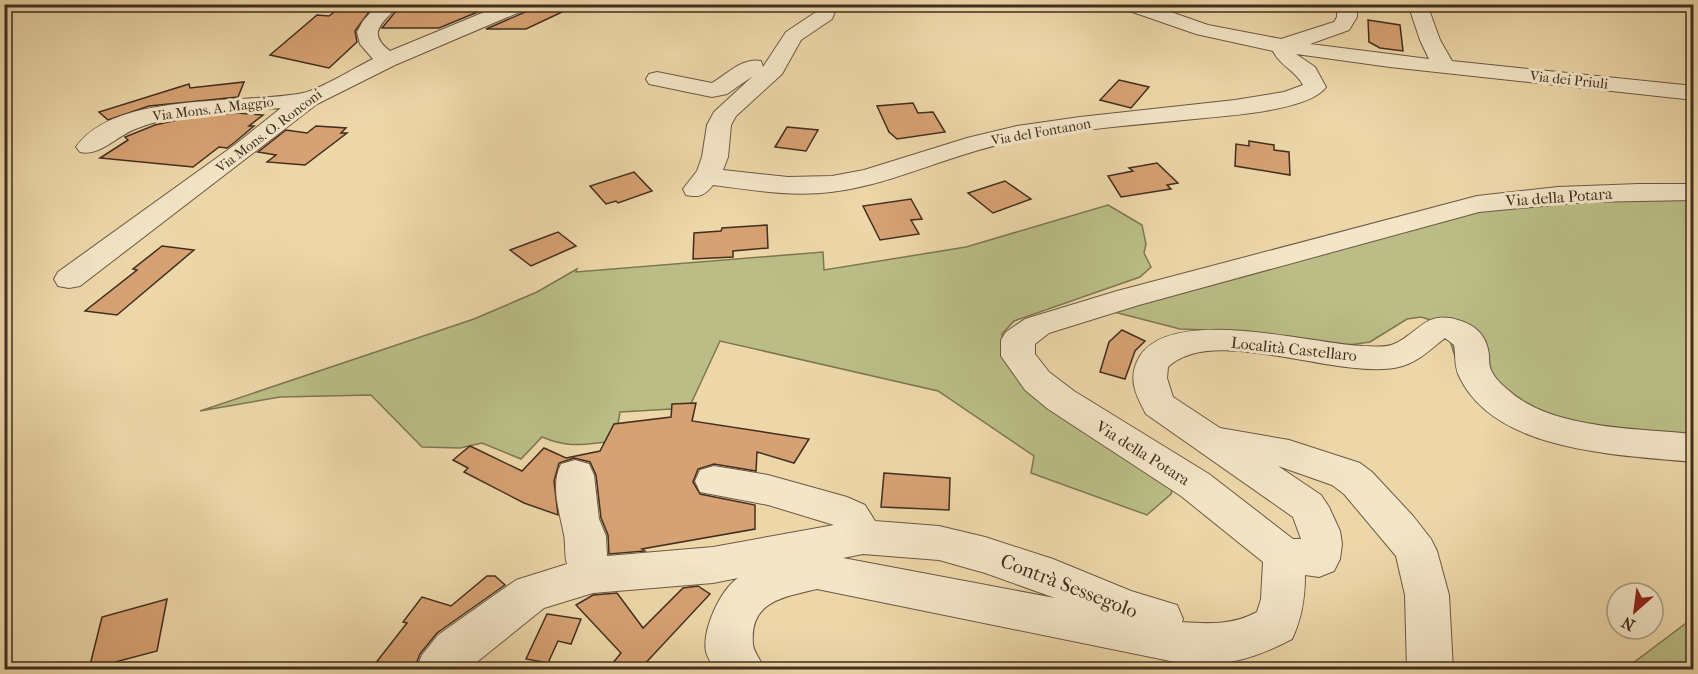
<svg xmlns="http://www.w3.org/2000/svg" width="1698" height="674" font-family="'IM FELL French Canon',serif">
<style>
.green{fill:#babe86;stroke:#7e7652;stroke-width:1.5}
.building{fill:#d7a273;stroke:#412e1f;stroke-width:1.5}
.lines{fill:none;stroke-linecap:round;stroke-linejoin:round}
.minor-casing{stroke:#6c5842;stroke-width:2}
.minor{fill:#f3e5c7;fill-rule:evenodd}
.labels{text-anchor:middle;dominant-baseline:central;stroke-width:6;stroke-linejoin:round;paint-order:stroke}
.far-street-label{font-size:14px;fill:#412e1f;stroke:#f3e5c7}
.street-label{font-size:16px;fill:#412e1f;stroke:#f3e5c7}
.near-street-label{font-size:20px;fill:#412e1f;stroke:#f3e5c7}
</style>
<rect width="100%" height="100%" fill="#edd7a9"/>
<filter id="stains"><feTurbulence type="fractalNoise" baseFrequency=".00333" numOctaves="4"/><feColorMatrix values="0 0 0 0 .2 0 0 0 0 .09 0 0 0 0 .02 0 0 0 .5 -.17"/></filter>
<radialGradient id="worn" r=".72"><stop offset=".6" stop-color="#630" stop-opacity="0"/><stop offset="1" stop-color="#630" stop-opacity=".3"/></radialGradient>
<!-- green -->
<g class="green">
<polygon points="1693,195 1693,436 1581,425 1529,414 1459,368 1449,338 1437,322 1421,317 1407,319 1370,342 1349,345 1234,331 1180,329 1114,312 1510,200"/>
<path d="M1108,205l34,20 4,19 -2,9 7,14 -11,10 -126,44 -12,13 2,23 172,123 -5,14 -24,21 -116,-42 3,-17 -96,-65 -218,-50 -31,67 -69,4 -5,29c-31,3 -44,8 -73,-4l-21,22 -39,-16 -22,5 -38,-1 -51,-52 -91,2 -80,14 274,-92 63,-27 40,-23 -1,3 247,-20 1,18 142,-23z"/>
<polygon points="1693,618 1693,669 1625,669"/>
</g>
<!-- building -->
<g class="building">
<polygon points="497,4 439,28 382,28 401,5"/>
<polygon points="533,4 579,4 526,29 486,29 530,10"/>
<polygon points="343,5 374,5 355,31 357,42 329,68 270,55 317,15 329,16"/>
<polygon points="1368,20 1400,25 1403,51 1380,48 1369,42"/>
<polygon points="1119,80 1149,87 1131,108 1100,100"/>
<polygon points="244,82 238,97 149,106 108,120 99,112 189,84 190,88"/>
<polygon points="913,103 918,113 933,112 945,132 897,139 889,132 877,106"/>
<polygon points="238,113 263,115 249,126 254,126 235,142 227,148 219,147 193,167 100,158 128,140 125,137 155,125 190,117"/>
<polygon points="316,126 346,128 341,133 347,133 305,165 267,162 276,155 258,152 286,130 307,133"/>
<polygon points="787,127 818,130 806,151 775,147"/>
<polygon points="1249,141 1274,145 1274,150 1289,152 1290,175 1235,166 1236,144 1249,146"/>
<polygon points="1157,163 1178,183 1167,185 1171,189 1121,197 1108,176 1133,171 1129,168"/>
<polygon points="634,172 652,191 618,203 616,201 606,204 590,186"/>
<polygon points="1005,181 1031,199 993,213 968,193"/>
<polygon points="911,199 922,219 911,220 919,234 880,240 863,206"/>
<polygon points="767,225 768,248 733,251 733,257 693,259 694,233 721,231 722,228"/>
<polygon points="558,232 576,246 531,266 510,250"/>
<polygon points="162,246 194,250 117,315 85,311 137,270 133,269"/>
<polygon points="1122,330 1145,341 1135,351 1125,379 1100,372 1109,342"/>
<polygon points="696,403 692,421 809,439 794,463 757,452 756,471 714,464 698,469 693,482 700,494 755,505 755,529 642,549 645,551 609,554 608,535 601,518 596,475 590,462 574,458 559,463 554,481 558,515 524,503 464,472 468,468 453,460 470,446 522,471 544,448 566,458 600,451 614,424 671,417 672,404"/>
<polygon points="884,473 950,478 949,510 881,507"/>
<polygon points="487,576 495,576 505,585 437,633 420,654 414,669 371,669 407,623 403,622 422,597 451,606"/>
<polygon points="698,586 710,594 640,669 608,669 621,653 576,605 593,595 617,593 643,628 683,588"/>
<polygon points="167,599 157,651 89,669 102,617"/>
<polygon points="547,614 581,619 571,644 558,641 548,663 526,659"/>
</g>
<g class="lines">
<defs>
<g id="minor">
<path d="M378,4h21c-13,18 -35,27 -9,47l114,-47h27l-2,4 -134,57 -78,39 -237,182 -11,2 -11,-2 -4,-7 4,-7 178,-128 45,-36c-47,4 -99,3 -143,20 -21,7 -38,29 -58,24l-4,-5c39,-56 167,-42 227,-54 18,-4 51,-25 70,-34l-13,-15 -3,-12 6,-11z"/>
<path d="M818,4h20l-6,15 -31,21 -19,34 -46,42 -5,9 -3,32 -5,13 65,7 44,-1 32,-6 103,-32 50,-12 63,-9 155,-17 49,-8 19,-7c-8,-15 -23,-19 -30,-34l-77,-17 -75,-26 -2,-4h29l60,21 73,14 53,-17 3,-5v-13h20v13l-8,13 -39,14 119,15 -9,-19 -12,-36h19l13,36 12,21 242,25v14l-304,-33 -94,-13 19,13 11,20c-16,23 -93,28 -121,31 -68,7 -136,11 -203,26 -58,13 -112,41 -171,48 -39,5 -79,-2 -118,-7 -8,10 -13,13 -27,10l-3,-6 14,-18 5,-14 5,-32 7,-13 39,-36 -26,18 -15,3 -63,-13 -3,-5 3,-5 8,-2 55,11c15,-9 31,-26 49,-22l2,6 23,-35 30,-20z"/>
<path d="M1639,184h55v16l-109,2 -106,10 -340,93 -90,28 -14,11v10l14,18 25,19 135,83 84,65h8l-8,-22 -147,-103c-11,-20 -19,-37 -6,-58 33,-51 172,-12 223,-10 9,0 23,2 31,-2 25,-11 31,-34 64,-24 18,5 29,16 31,35 0,5 0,12 3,17 3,6 10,13 15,17 44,41 130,39 187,45v28c-73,-7 -199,-9 -235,-86 -5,-10 -3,-21 -5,-31l-9,-7c-16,12 -26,24 -46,29 -61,14 -186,-44 -231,0l-1,11 6,19 47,31 69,12 71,23 12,9 41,44 18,23 6,12 12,44 4,75h-46l-2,-75 -9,-39 -52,-62 -12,-9 -54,-19 43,29 8,12 11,24 2,13 -2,15 -6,12 -15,6 -14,-2c0,23 -3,43 -13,64 -40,21 -67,28 -112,24l-363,-74c-33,8 -68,12 -64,55 0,7 9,18 12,26h-50c-3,-5 -7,-12 -9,-18 -4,-22 14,-62 32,-74l-25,5 -120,10 -49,15 -77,62h-51l6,-15 16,-20 78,-55 51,-16c-3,-10 -1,-19 -3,-29 -4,-22 -14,-49 -3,-71l14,-4 14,4 5,11 5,44 7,17 1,20 106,-9 121,-22 -66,-20 -68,-13 -5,-11 5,-11 14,-4 54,9 79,22 18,8 10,16 64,5 46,11 68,22 78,32 46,14 6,14 -1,3c27,2 51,3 75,-10l4,-13 2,-37 -82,-66 -133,-87 -23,-19 -24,-34v-16l5,-8 19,-13 92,-28 360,-95 81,-9zM863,554l76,6 46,13 70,25 -212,-40z"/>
</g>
</defs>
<!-- minor casing -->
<use href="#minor" class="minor-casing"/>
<!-- minor -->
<use href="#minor" class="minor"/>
</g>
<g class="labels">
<!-- far-street labels -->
<g class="far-street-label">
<text transform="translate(1569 80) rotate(6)">Via dei Priuli</text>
<text transform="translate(213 109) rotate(-7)">Via Mons. A. Maggio</text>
<text transform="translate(269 131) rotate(-37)">Via Mons. O. Ronconi</text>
<text transform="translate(1041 132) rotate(-10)">Via del Fontanon</text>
</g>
<!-- street labels -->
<g class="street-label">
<text transform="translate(1559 197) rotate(-4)">Via della Potara</text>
<text transform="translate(1294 349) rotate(6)">Località Castellaro</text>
<text transform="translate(1143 453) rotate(32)">Via della Potara</text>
</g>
<!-- near-street labels -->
<g class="near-street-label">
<text transform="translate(1069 586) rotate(21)">Contrà Sessegolo</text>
</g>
</g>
<!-- margin -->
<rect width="1698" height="674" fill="none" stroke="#edd7a9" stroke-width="24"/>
<rect x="6" y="6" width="1686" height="662" fill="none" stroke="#412e1f" stroke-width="3"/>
<rect x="12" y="12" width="1674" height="650" fill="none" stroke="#412e1f" stroke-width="1.5"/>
<!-- north arrow -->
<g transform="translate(1635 611) rotate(208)"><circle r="28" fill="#f3e5c7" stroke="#ac9c84" stroke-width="1.5"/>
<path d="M0-4.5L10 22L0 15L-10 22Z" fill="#8f2418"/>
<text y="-9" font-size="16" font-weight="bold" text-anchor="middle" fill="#412e1f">N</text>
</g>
<rect width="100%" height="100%" filter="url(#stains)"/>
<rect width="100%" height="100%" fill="url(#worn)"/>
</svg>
